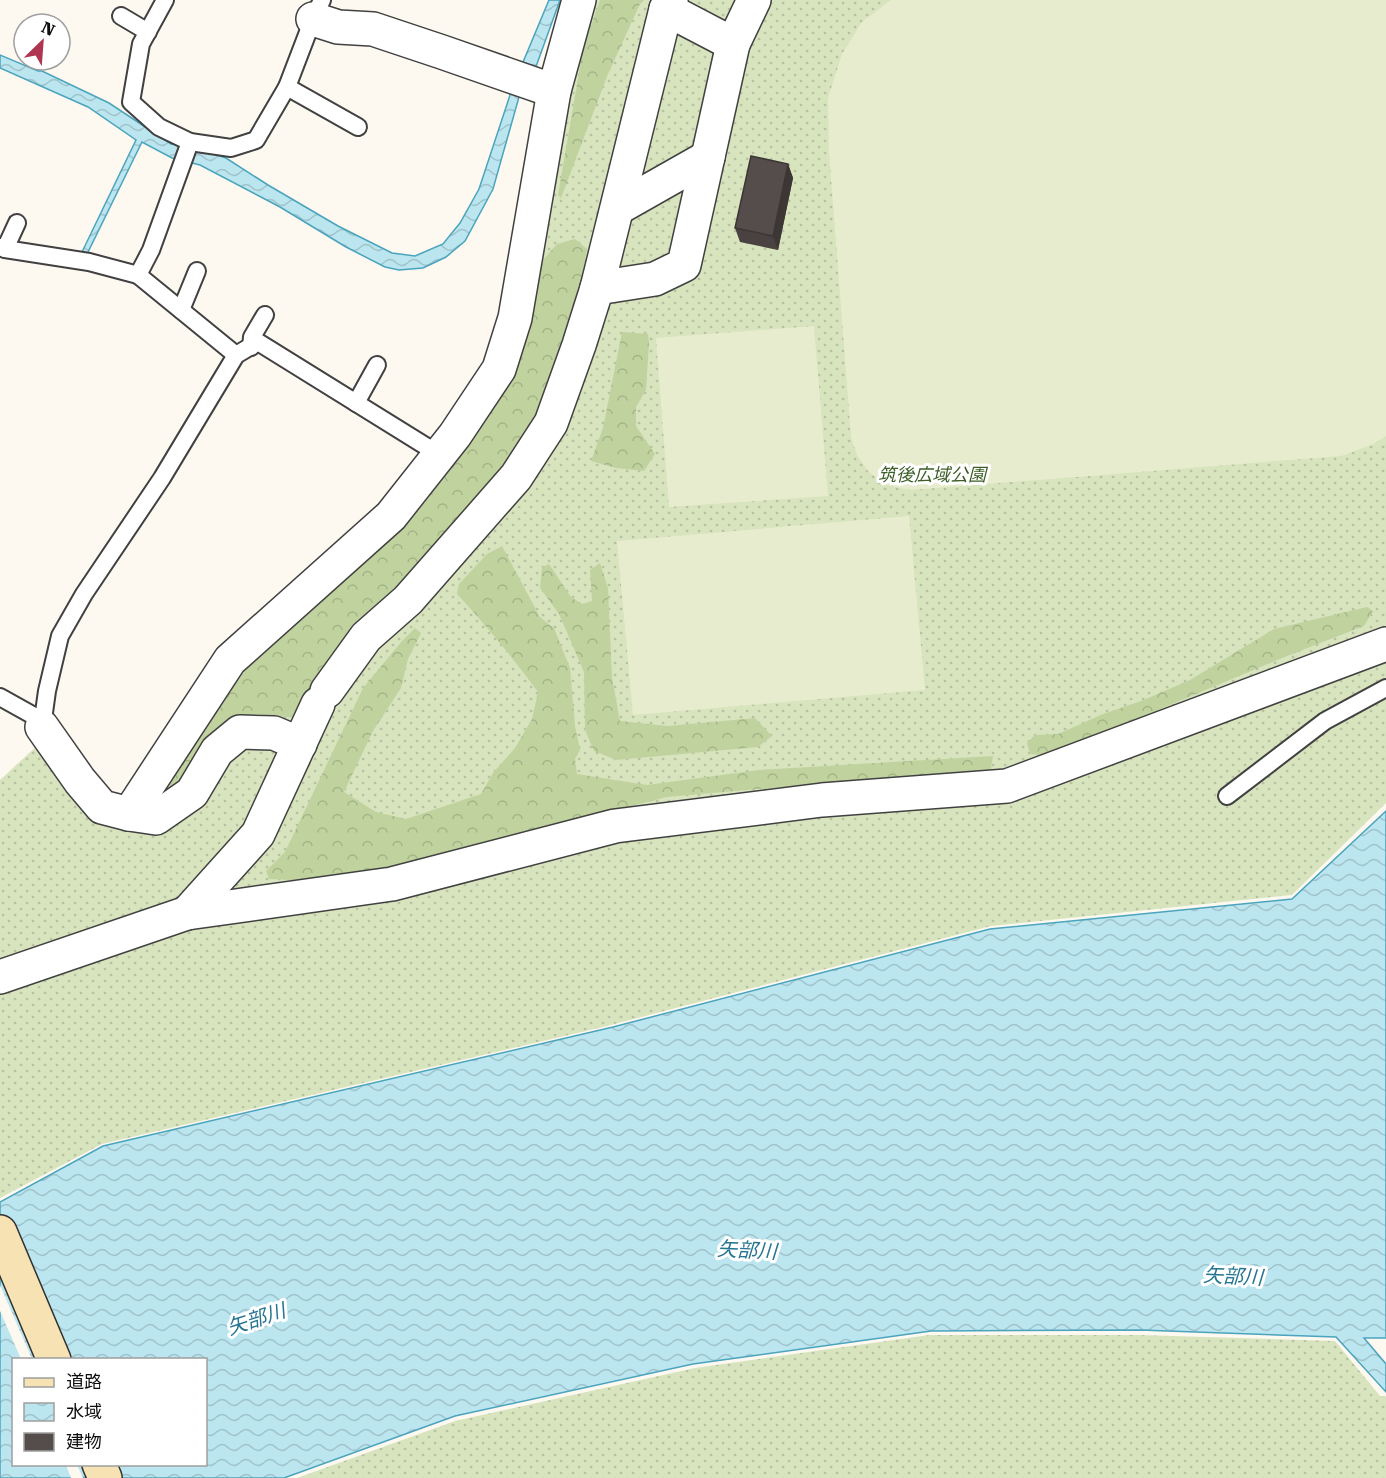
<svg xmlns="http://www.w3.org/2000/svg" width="1386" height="1478" font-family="'Roboto Serif','Noto Sans JP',serif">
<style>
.grass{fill:url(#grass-dots)}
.forest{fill:url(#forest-crowns)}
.pitch{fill:#e7ecce}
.water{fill:url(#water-waves);stroke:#4aa4bd;stroke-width:1.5;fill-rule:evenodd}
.pier{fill:#fdf8f0}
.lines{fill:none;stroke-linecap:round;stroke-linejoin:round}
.service-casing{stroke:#414141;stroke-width:20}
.minor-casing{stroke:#414141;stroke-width:36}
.secondary-casing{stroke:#303030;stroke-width:36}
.service{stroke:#fff;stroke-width:16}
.minor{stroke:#fff;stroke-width:33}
.secondary{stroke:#f6e2b3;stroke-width:33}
.wall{fill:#494240}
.shaded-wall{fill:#3c3634}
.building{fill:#554d4b;stroke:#3c3634;stroke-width:1.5}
.labels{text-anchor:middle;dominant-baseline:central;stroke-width:6;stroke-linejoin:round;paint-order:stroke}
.park-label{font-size:18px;font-style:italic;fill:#3b5e26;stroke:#fff}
.water-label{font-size:20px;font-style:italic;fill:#257591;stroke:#fff}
</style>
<defs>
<pattern id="grass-dots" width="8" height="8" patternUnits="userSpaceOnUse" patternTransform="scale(1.5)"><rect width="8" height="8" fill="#d8e4be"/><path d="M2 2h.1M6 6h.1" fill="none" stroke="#b8c2a2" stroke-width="1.8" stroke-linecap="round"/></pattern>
<pattern id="forest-crowns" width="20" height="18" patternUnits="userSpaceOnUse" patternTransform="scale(1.5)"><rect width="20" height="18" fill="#c0d39f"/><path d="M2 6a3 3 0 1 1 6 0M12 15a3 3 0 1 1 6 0" fill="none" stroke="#a4b488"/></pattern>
<pattern id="water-waves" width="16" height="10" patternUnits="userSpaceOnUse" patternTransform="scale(1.5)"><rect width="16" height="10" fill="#bbe5ef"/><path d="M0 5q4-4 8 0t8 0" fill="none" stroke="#a0c3cc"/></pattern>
</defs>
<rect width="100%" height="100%" fill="#fdf8f0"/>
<!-- grass -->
<g class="grass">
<polygon points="570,0 1386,0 1386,803 1292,895 991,926 603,1027 102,1144 0,1198 0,780 39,744 122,803 383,511 480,375 494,344"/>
<polygon points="929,1335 1140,1335 1335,1341 1380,1396 1386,1396 1386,1478 297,1478 455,1421 695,1368"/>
</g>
<!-- forest -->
<g class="forest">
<polygon points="600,0 644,0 640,4 608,74 561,198 558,195 583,49"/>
<polygon points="575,239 587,249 575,313 555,387 493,483 357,628 296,718 256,714 215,731 178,789 167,794 161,787 221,702 260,652 367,561 457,461 497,393 530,325 543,260 557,244"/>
<polygon points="622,332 648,334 649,343 646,390 636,407 636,426 655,454 644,471 616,468 591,461 603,428"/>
<path d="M502,546l38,71 14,11 16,40 5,58 5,24 -5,9 2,15 70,11 112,-15 234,-14 -2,13 -324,28 -333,85 -65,-3 -3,-8 19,-19 78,-164 39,-47 13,-13 6,5 -13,26 -7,29 -28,43 -29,61 32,20 30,7 75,-25 12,-21 22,-25 17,-29 6,-27c-25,-34 -52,-67 -81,-98l2,-10 28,-30z"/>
<polygon points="600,563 608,588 612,678 620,721 668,726 755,718 772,736 758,747 616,760 594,751 585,730 584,672 559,614 540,588 542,567 549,564 571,597 582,604 592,601 590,570"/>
<polygon points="1367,607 1373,611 1364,626 1287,656 1048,756 1030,754 1027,743 1035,735 1058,734 1103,714 1141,701 1190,680 1274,629"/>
</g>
<!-- pitch -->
<g class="pitch">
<polygon points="891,0 1386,0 1386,436 1374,444 1341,456 910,490 887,485 868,471 857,455 851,437 829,152 828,98 842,54 862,22"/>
<polygon points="814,326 828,496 669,507 656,338"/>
<polygon points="909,516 925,690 633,715 617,541"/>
</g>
<!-- water -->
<g class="water">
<polygon points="549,0 560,0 533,75 519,97 493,189 465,241 446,257 423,268 399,270 385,267 346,247 280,207 200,165 172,158 142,142 87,254 82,252 136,140 88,107 0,68 0,55 38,71 42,71 109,103 171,144 195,148 226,158 268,185 338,226 392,253 415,256 443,244 460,223 479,189 513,86"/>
<path d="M1386,811v527h-22l22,26v28l-50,-55 -196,-7 -209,1 -238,33 -238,52 -171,62h-284v-276l103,-56 510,-119 377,-98 302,-30zM14,1360h192v104h-192z"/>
</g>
<!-- pier -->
<g class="pier">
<polygon points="0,1285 32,1359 21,1359 0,1311"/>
<polygon points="66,1465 77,1465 83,1478 71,1478"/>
</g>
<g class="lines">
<defs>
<g id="service">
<polyline points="165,0 141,44 131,102 159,127 190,142 231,148 256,140 287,87 313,19 322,0"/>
<polyline points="121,16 148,32"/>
<polyline points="287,87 358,127"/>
<polyline points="190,142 151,250 138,275 236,355"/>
<polyline points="0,247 5,249 89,262 138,275"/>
<polyline points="5,249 17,223"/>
<polyline points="181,310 197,271"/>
<polyline points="251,347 252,337 265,315"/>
<polyline points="356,403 377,365"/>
<polyline points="0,697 43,721"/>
<polyline points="42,727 47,691 60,636 84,594 162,478 236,355 258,342 440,455"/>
<polyline points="1227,796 1325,721 1386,688"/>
</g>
<g id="minor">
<polyline points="666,9 733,44"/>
<polyline points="313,19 338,27 373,29 442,52 554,91"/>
<polyline points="618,208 708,157"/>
<polyline points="597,288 655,279 684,265 733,44 754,0"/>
<polyline points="327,691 366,637 408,600 516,477 551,423 579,345 597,288 666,9 671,0"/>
<polyline points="42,727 80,781 102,807 129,814 156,818 192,793 217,751 240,732 274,733 300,744"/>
<polyline points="129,814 230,660 391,516 455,435 499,369 515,318 554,91 579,0"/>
<polyline points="187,913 258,834 318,704"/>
<polyline points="0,977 187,913 392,884 615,826 822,800 1007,786 1386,644"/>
</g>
<g id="secondary">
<polyline points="0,1232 54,1360"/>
<polyline points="99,1464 105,1478"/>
</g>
</defs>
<!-- service casing -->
<use href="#service" class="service-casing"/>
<!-- minor casing -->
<use href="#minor" class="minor-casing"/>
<!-- secondary casing -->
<use href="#secondary" class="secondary-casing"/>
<!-- service -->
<use href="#service" class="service"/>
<!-- minor -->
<use href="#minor" class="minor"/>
<!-- secondary -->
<use href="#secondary" class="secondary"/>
</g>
<!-- wall -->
<polygon class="wall" points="788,164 793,178 778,250 740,242 735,228"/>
<!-- shaded-wall -->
<polygon class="shaded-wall" points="788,164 793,178 778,250 773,236"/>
<!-- building -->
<polygon class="building" points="751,156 788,164 773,236 735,228"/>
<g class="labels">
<!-- park labels -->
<g class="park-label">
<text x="932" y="474">筑後広域公園</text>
</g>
<!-- water labels -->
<g class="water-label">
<text transform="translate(747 1250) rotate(3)">矢部川</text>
<text transform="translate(1233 1276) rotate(3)">矢部川</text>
<text transform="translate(256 1319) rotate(-18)">矢部川</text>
</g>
</g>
<!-- legend -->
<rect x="12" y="1358" width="195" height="108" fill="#ffffff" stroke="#9f9f9f" stroke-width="1.5"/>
<rect x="24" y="1378" width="30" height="9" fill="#f6e2b3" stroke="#9f9f9f" stroke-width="1.5"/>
<text x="66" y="1388" font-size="18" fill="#0e0e0e">道路</text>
<rect x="24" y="1403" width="30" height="18" fill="url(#water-waves)" stroke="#9f9f9f" stroke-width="1.5"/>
<text x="66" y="1418" font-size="18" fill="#0e0e0e">水域</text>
<rect x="24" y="1433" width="30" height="18" fill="#554d4b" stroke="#9f9f9f" stroke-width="1.5"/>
<text x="66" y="1448" font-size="18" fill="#0e0e0e">建物</text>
<!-- north arrow -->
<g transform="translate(42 42) rotate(25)"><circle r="28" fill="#ffffff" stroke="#9f9f9f" stroke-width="1.5"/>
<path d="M0-4.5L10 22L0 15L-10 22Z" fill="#ae3651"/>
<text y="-9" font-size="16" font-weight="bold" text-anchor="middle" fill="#0e0e0e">N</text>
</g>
</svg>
